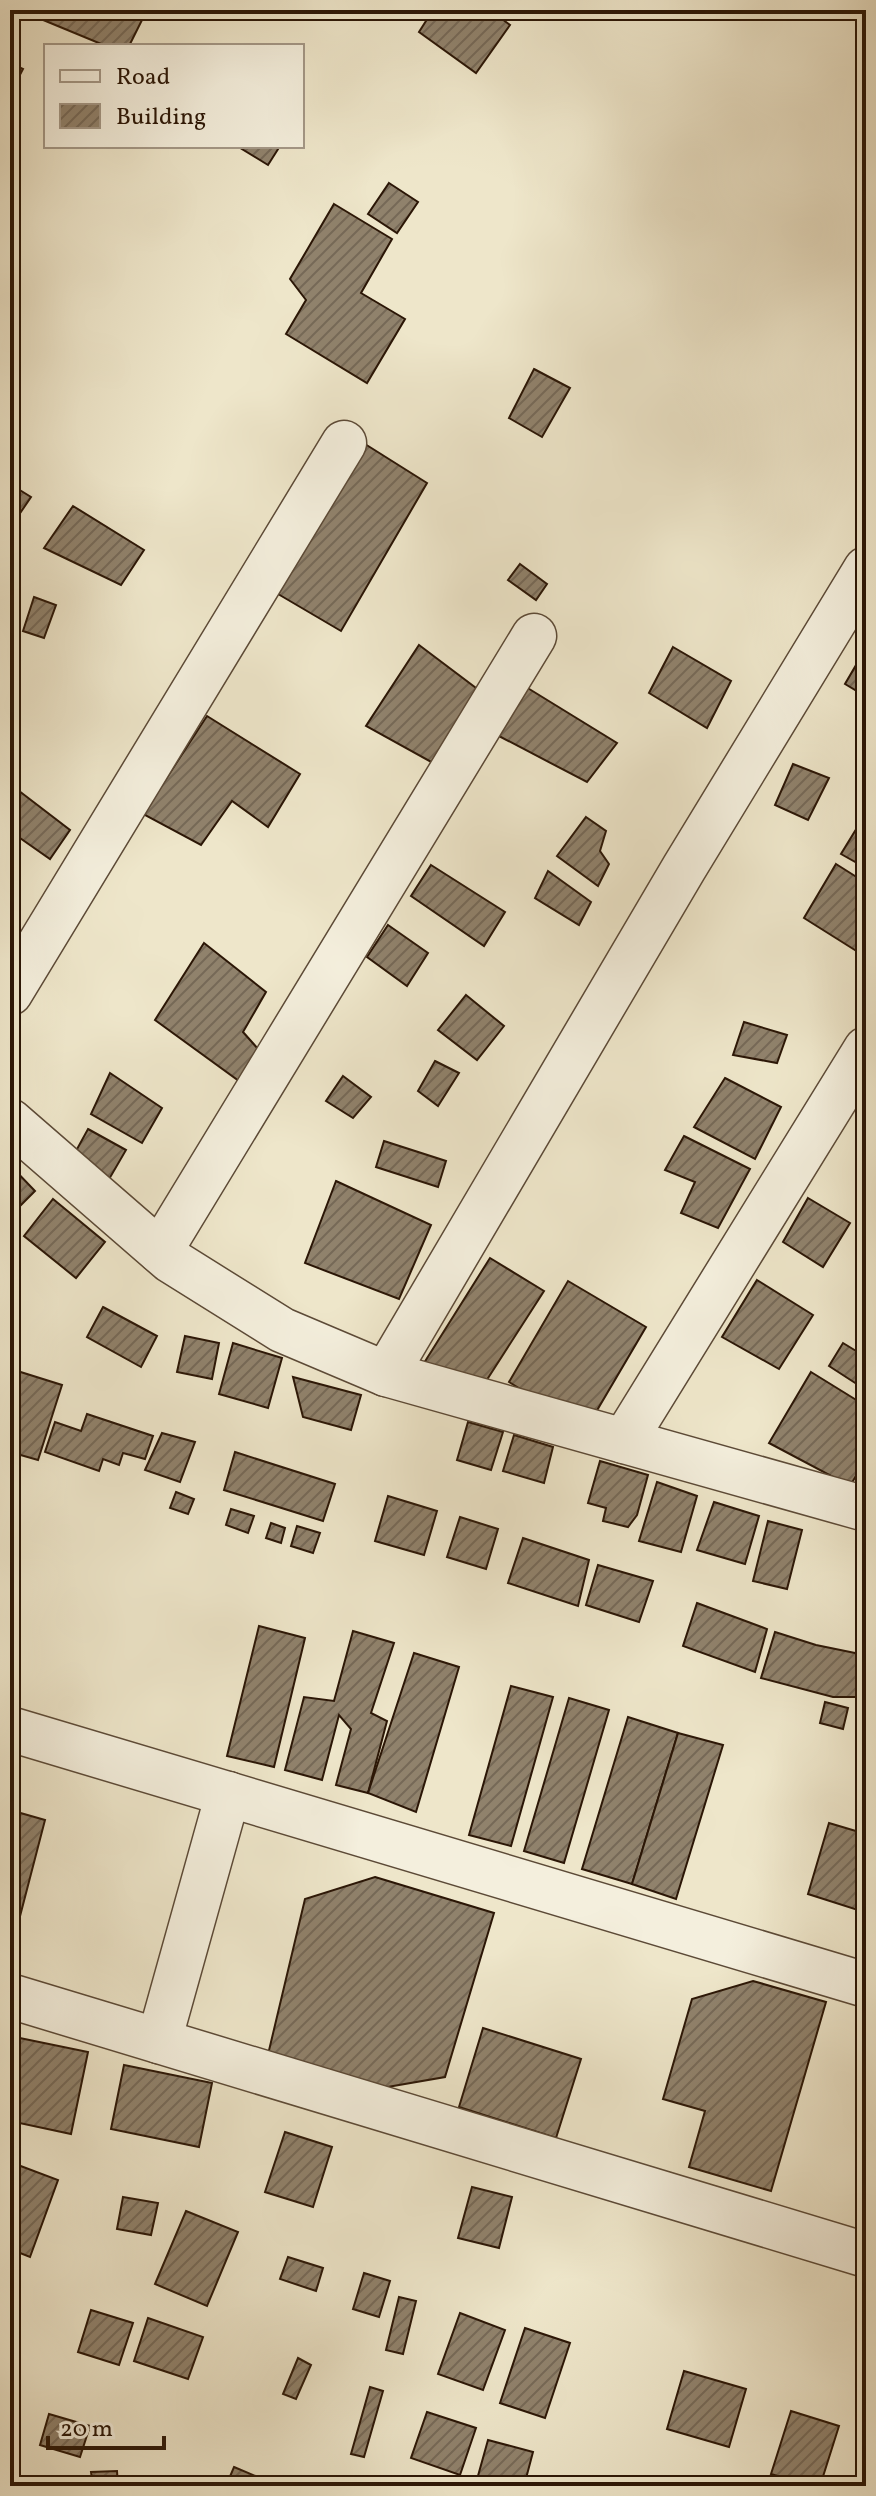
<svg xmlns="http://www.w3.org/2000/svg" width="876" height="2496" font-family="Vollkorn,serif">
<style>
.building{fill:url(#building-hatch);stroke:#2b1606;stroke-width:2}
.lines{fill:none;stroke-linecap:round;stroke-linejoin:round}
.minor-casing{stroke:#5c4a37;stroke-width:47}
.minor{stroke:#f4efdd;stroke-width:44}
</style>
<defs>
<pattern id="building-hatch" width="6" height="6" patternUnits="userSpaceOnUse" patternTransform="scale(2)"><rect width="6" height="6" fill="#90826c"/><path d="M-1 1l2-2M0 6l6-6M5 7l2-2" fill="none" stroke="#766957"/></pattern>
</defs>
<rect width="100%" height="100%" fill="#eee6ca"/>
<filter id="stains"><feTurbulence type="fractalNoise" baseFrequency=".0025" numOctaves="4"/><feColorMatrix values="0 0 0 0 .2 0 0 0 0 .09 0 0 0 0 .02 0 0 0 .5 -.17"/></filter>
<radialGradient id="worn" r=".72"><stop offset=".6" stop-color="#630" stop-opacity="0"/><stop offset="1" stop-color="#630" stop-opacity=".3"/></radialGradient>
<!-- building -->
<g class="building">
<polygon points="19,10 147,10 129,46 106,46"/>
<polygon points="433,10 490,10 510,25 476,73 419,32"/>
<polygon points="10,63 23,69 10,94"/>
<polygon points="237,146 280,146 268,165"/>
<polygon points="389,183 418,202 397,233 368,214"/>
<polygon points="334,204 392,239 361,293 405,319 367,383 286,334 306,300 290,279"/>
<polygon points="534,369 570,388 542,437 509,418"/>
<polygon points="365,444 427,483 341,631 278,594"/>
<polygon points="10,484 31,497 10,528"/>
<polygon points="73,506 144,550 121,585 44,548"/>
<polygon points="520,564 547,584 536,600 508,580"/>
<polygon points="34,597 56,605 44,638 23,631"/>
<polygon points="419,645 480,691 433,763 366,726"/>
<polygon points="673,647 731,681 707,728 649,693"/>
<polygon points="866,648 866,687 862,694 845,684"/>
<polygon points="526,687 617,743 587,782 497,735"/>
<polygon points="207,716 300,774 268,827 232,801 201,845 143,814"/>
<polygon points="793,764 829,778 808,820 775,805"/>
<polygon points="10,784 70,830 50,859 10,831"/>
<polygon points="866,813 866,868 841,854"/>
<polygon points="586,817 606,831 600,851 609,864 598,886 557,856"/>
<polygon points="836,864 866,883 866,957 804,918"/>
<polygon points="431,865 505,912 484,946 411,896"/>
<polygon points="548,871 591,902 579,925 535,898"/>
<polygon points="388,925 428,953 407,986 367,957"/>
<polygon points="204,943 266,992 243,1032 259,1050 239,1081 155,1020"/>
<polygon points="466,995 504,1026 477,1060 438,1030"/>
<polygon points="744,1022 787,1035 777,1063 733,1055"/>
<polygon points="435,1061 459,1073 438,1106 418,1091"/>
<polygon points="110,1073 162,1108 142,1143 91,1114"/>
<polygon points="343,1076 371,1097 353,1118 326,1101"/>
<polygon points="725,1078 781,1107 755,1159 694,1127"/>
<polygon points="88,1129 126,1150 108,1181 71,1160"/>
<polygon points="684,1136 750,1169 718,1228 681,1213 695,1182 665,1170"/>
<polygon points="384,1141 446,1161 438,1187 376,1167"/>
<polygon points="10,1165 35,1191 10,1216"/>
<polygon points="336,1181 431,1225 399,1299 305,1263"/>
<polygon points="808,1198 850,1223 823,1267 783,1242"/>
<polygon points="53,1199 105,1242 76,1278 24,1236"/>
<polygon points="490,1258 544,1291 481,1389 424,1363"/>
<polygon points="757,1280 813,1315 779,1369 722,1337"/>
<polygon points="568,1281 646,1327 586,1429 509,1382"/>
<polygon points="103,1307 157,1336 141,1367 87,1337"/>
<polygon points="185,1336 219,1343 212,1379 177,1372"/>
<polygon points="233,1343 282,1358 268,1408 219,1394"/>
<polygon points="843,1343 866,1357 866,1390 829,1366"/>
<polygon points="11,1369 62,1385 38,1460 10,1452 10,1429 13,1430 16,1422 10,1418"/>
<polygon points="811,1372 866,1406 866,1459 850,1486 769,1443"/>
<polygon points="293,1377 361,1395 351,1430 303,1417"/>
<polygon points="87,1414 153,1436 145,1459 123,1453 119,1465 103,1459 99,1471 45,1452 55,1422 81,1431"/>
<polygon points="468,1422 503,1432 491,1470 457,1460"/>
<polygon points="162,1433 195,1442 180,1482 145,1470"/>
<polygon points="514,1435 553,1447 544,1483 503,1471"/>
<polygon points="235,1452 335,1484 323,1521 224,1490"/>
<polygon points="600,1461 648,1475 637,1515 628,1527 603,1521 606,1508 588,1503"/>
<polygon points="657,1482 697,1496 681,1552 639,1541"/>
<polygon points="176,1492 194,1499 188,1514 170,1508"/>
<polygon points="388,1496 437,1511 424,1555 375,1541"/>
<polygon points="714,1502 759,1516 745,1564 697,1550"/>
<polygon points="231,1509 254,1516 248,1533 226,1525"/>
<polygon points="460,1517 498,1529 486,1569 447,1557"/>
<polygon points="768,1521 802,1530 787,1589 753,1581"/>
<polygon points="271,1523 285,1528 281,1543 266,1538"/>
<polygon points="297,1526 320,1533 313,1553 291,1546"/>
<polygon points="523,1538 589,1560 578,1606 508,1583"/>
<polygon points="598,1565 653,1581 639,1622 586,1605"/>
<polygon points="697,1603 767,1629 755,1672 683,1646"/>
<polygon points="259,1626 305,1638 274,1767 227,1756"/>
<polygon points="353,1631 394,1643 371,1713 387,1721 368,1793 336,1785 351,1729 339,1715 322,1780 285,1770 304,1697 334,1701"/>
<polygon points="775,1632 816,1645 855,1653 866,1652 866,1697 833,1697 761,1678"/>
<polygon points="414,1653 459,1667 416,1812 368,1793"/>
<polygon points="511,1686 553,1697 511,1846 469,1835"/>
<polygon points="569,1698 609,1710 564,1863 524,1851"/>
<polygon points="825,1702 848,1708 843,1729 820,1723"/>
<polygon points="858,1706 866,1706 866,1728 859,1728"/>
<polygon points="628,1717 678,1733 632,1884 582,1869"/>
<polygon points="678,1733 723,1745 676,1899 632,1884"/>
<polygon points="10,1810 45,1820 12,1947 10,1946"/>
<polygon points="829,1823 866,1834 864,1912 808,1894"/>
<polygon points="375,1877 494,1913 445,2077 376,2089 266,2063 305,1899"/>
<polygon points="753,1981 826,2002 771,2191 689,2167 705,2111 663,2099 692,1999"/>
<polygon points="483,2028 581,2059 556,2138 459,2107"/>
<polygon points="10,2036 88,2052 71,2134 10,2121"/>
<polygon points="124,2065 212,2083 199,2147 111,2129"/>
<polygon points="285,2132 332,2147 313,2207 265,2192"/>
<polygon points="10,2162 58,2180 30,2257 10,2249"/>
<polygon points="472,2187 512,2197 499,2248 458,2238"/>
<polygon points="123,2197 158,2203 151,2235 117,2229"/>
<polygon points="186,2211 238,2232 207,2306 155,2284"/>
<polygon points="288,2257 323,2268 316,2291 280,2279"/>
<polygon points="364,2273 390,2281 379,2317 353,2309"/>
<polygon points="399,2297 416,2301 403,2354 386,2350"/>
<polygon points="91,2310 133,2323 119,2365 78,2352"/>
<polygon points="460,2313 505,2330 483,2390 438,2374"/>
<polygon points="148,2318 203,2337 188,2379 134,2361"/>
<polygon points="525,2328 570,2343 545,2418 500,2403"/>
<polygon points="298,2358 311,2365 296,2399 283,2394"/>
<polygon points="684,2371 746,2389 729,2447 667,2429"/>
<polygon points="370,2387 383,2391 364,2457 351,2454"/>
<polygon points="791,2411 839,2426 820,2486 811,2486 771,2474"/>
<polygon points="427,2412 476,2428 460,2475 411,2458"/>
<polygon points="49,2414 90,2426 80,2457 40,2445"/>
<polygon points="488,2440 533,2452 524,2486 487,2486 476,2483"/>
<polygon points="234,2467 265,2480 262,2486 226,2486"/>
<polygon points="117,2471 118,2486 93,2486 91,2472"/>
</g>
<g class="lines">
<defs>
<g id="minor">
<polyline points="10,993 344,443"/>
<polyline points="10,1121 170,1260 282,1330 386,1374 866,1509"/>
<polyline points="160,1251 534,636"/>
<polyline points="386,1374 684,868 866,569"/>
<polyline points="624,1441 866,1049"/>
<polyline points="10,1729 866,1985"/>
<polyline points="10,1996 866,2255"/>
<polyline points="159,2041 228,1794"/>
</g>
</defs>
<!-- minor casing -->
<use href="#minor" class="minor-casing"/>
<!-- minor -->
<use href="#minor" class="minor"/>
</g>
<!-- margin -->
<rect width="876" height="2496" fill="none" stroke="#eee6ca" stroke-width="40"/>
<rect x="12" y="12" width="852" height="2472" fill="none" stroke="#2b1606" stroke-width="4"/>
<rect x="20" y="20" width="836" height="2456" fill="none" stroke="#2b1606" stroke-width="2"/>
<!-- legend -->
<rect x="44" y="44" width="260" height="104" fill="#f4efdd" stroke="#a49887" stroke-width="2"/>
<rect x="60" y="70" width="40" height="12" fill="#f4efdd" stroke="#a49887" stroke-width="2"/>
<text x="116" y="84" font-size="24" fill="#2b1606">Road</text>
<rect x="60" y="104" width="40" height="24" fill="url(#building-hatch)" stroke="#a49887" stroke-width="2"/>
<text x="116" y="124" font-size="24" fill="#2b1606">Building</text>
<!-- scale -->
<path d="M48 2436v12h116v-12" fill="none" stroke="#2b1606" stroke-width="4"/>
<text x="60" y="2436" font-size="24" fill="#2b1606" stroke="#f4efdd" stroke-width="6" paint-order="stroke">20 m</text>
<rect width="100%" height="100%" filter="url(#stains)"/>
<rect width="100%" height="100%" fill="url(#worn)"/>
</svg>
